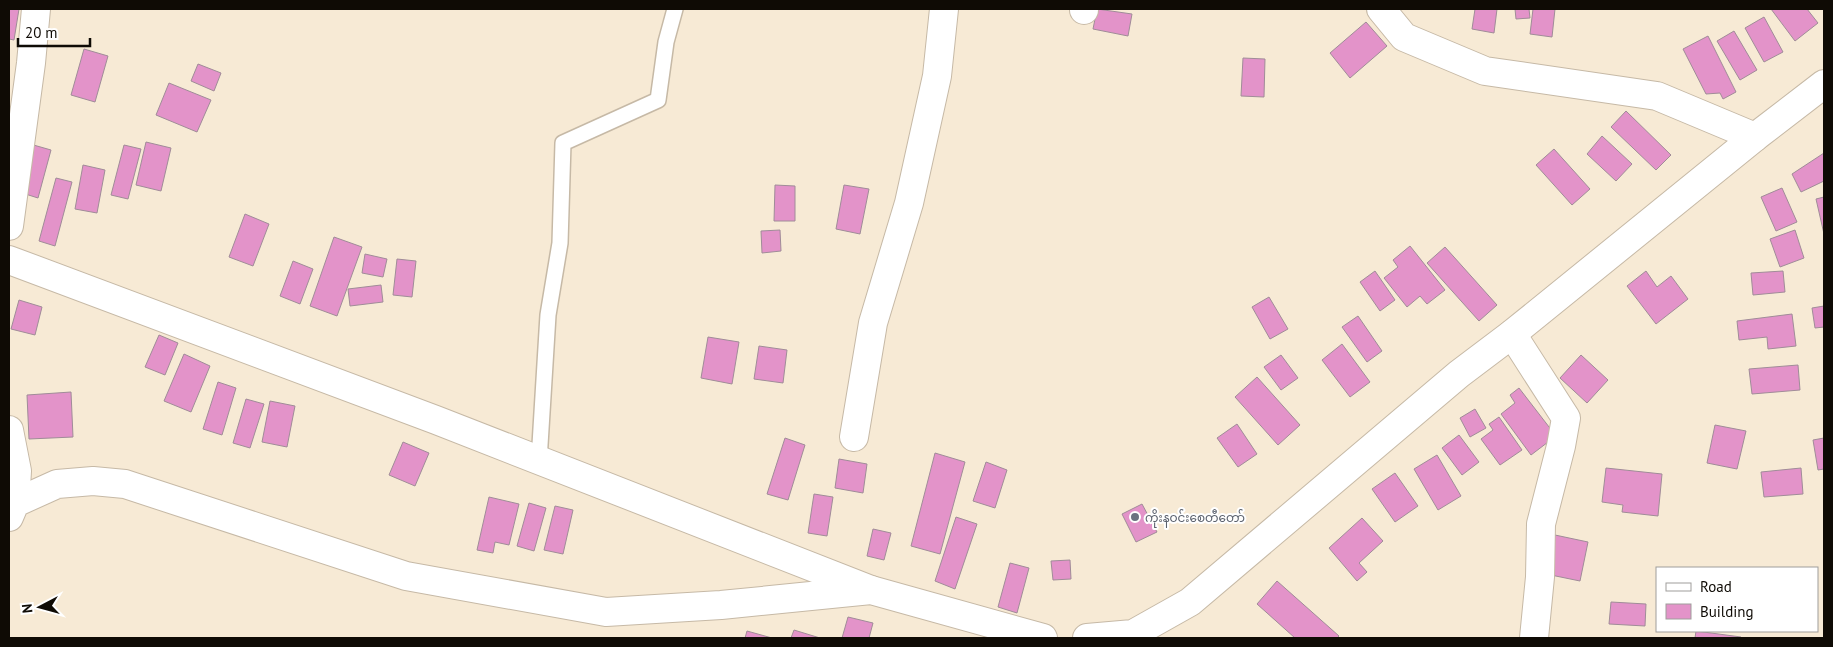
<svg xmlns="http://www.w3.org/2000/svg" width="1833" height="647" font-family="'PT Sans','Noto Sans Myanmar',sans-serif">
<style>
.building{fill:#e393c9;stroke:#a08c98}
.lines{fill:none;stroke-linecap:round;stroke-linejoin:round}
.service-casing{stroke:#c6b9a6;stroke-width:18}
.minor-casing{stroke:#c6b9a6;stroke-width:30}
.secondary-casing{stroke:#c6b9a6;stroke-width:30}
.service{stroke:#fff;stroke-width:15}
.minor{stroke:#fff;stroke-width:28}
.secondary{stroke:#fff;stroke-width:28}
.worship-dot{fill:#6b7280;stroke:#fff;stroke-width:2}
.labels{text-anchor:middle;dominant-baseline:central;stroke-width:4;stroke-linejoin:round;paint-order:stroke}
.worship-label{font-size:12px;fill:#5b616d;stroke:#fff;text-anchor:start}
</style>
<rect width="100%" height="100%" fill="#f7ead5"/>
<!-- building -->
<g class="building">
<polygon points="9,9 19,9 14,40 9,39"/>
<polygon points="1097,9 1132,14 1128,36 1093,29"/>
<polygon points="1475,9 1497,9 1494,33 1472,29"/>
<polygon points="1515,9 1529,9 1530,18 1516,19"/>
<polygon points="1533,9 1555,9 1552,37 1530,34"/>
<polygon points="1771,9 1807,9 1818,23 1795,41"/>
<polygon points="1764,17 1783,52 1764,62 1745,28"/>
<polygon points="1366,22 1387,46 1350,78 1330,53"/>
<polygon points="1734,31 1757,70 1740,80 1717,41"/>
<polygon points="1708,36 1736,92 1723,99 1720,93 1706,94 1683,49"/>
<polygon points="84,49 108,56 95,102 71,95"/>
<polygon points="1243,58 1265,59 1264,97 1241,96"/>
<polygon points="198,64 221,73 214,91 191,81"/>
<polygon points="169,83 211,100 197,132 156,115"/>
<polygon points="1626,111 1671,155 1656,170 1611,127"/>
<polygon points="1602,136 1632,164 1616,181 1587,154"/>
<polygon points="146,142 171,148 161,191 136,185"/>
<polygon points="30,144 51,150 38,198 16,191"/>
<polygon points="124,145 141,149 128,199 111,195"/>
<polygon points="1554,149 1590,189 1572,205 1536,165"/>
<polygon points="1824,153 1824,181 1801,192 1792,174"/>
<polygon points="83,165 105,170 97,213 75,209"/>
<polygon points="56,178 72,182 55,246 39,241"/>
<polygon points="775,185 795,186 795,221 774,221"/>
<polygon points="844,185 869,189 860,234 836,229"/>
<polygon points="1782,188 1797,222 1776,231 1761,197"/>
<polygon points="1824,197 1824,234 1816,199"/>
<polygon points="245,214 269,224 253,266 229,257"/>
<polygon points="780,230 781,251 762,253 761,231"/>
<polygon points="1795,230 1804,258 1780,267 1770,239"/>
<polygon points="334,237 362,247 337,316 310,306"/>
<polygon points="1410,246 1445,290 1427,304 1420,296 1407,307 1384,278 1398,267 1393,260"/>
<polygon points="1445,247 1497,305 1479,321 1427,263"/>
<polygon points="365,254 387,259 383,277 362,273"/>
<polygon points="397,259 416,261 412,297 393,295"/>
<polygon points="293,261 313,269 300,304 280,296"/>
<polygon points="1375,271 1395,300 1380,311 1360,282"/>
<polygon points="1646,271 1657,287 1671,276 1688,299 1656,324 1627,286"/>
<polygon points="1783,271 1785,292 1753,295 1751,273"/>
<polygon points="381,285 383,302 350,306 348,289"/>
<polygon points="1269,297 1288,329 1270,339 1252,307"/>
<polygon points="19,300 42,307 35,335 11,329"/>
<polygon points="1824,306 1824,327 1815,328 1812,308"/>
<polygon points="1792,314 1796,346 1768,349 1767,337 1739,340 1737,321"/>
<polygon points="1358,316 1382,351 1367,362 1342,327"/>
<polygon points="159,335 178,343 165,375 145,367"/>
<polygon points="708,337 739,342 732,384 701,378"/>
<polygon points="1342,344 1370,382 1350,397 1322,360"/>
<polygon points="759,346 787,350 783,383 754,379"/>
<polygon points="184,354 210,366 191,412 164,401"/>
<polygon points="1281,355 1298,378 1281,390 1264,367"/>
<polygon points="1581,355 1608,380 1587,403 1560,378"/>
<polygon points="1798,365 1800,390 1752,394 1749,369"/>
<polygon points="1257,377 1300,425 1278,445 1235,397"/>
<polygon points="218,382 236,388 222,435 203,429"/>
<polygon points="1519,388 1556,436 1531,455 1501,414 1515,403 1510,395"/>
<polygon points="71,392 73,437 29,439 27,395"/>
<polygon points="246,399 264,404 250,448 233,443"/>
<polygon points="270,401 295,406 287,447 262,442"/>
<polygon points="1475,409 1486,428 1470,437 1460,418"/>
<polygon points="1499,417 1522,450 1500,465 1481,439 1493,430 1489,424"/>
<polygon points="1237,424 1257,454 1238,467 1217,438"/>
<polygon points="1715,425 1746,431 1737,469 1707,463"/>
<polygon points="1459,435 1479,462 1462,475 1442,448"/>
<polygon points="785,438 805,445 788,500 767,494"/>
<polygon points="1824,438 1824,469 1818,470 1813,440"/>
<polygon points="403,442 429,453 415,486 389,475"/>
<polygon points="935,453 965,462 940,554 911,546"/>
<polygon points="1437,455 1461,496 1438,510 1414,469"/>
<polygon points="839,459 867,464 863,493 835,488"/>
<polygon points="986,462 1007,470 995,508 973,501"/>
<polygon points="1606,468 1662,474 1658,516 1622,512 1623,505 1602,502"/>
<polygon points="1801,468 1803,494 1764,497 1761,472"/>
<polygon points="1395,473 1418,506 1395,522 1372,489"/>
<polygon points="814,494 833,497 827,536 808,533"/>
<polygon points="489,497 519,504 509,545 495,542 493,553 477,550"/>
<polygon points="529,503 546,508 534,551 517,546"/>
<polygon points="1142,504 1157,532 1136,542 1122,514"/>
<polygon points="555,506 573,510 563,554 544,550"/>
<polygon points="956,517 977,524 955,589 935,581"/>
<polygon points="1362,518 1383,541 1359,563 1367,572 1357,581 1329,548"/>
<polygon points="873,529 891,533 884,560 867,556"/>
<polygon points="1555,535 1588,542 1580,581 1546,574"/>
<polygon points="1070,560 1071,579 1053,580 1051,561"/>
<polygon points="1010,563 1029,568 1017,613 998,607"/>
<polygon points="1277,581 1339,636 1337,638 1295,638 1257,604"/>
<polygon points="1611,602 1646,604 1645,626 1609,624"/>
<polygon points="848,617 873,623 869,638 842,638"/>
<polygon points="794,630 820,638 791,638"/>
<polygon points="747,631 772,638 745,638"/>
<polygon points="1696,631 1741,637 1741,638 1695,638"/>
</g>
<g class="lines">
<defs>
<polyline id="service" points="539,461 548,315 560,243 563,143 658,100 666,42 675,9"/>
<g id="minor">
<polyline points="1381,9 1404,37 1485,71 1657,96 1755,137"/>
<polyline points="1084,10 1084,9"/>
<polyline points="9,226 31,63 36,9"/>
<polyline points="9,260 436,420 871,590"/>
<polyline points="1512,334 1566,418 1561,446 1541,524 1540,577 1534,638"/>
<polyline points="9,430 17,471 15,503"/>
<polyline points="854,437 873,323 909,203 937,76 944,9"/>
</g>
<g id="secondary">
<polyline points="9,517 15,503 57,484 93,481 125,484 406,576 606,612 721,605 871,590 1043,638"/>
<polyline points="1087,638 1133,634 1190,602 1459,374 1512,334 1755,137 1824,84"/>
</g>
</defs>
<!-- service casing -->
<use href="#service" class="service-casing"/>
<!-- minor casing -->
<use href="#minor" class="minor-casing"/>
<!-- secondary casing -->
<use href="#secondary" class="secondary-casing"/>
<!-- service -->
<use href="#service" class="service"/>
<!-- minor -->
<use href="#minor" class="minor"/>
<!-- secondary -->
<use href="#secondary" class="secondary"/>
</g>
<!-- markers -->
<circle class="worship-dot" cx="1135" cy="517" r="5"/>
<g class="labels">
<!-- worship labels -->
<g class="worship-label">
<text x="1145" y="517">ကိုးနဝင်းစေတီတော်</text>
</g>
</g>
<!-- border -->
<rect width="1833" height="647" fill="none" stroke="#0f0b05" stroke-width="20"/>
<!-- legend -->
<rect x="1656" y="567" width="162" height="65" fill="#ffffff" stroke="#9f9d9b"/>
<rect x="1666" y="583" width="25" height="8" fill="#ffffff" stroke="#9f9d9b"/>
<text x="1700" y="592" font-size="15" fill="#0f0b05">Road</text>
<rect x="1666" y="604" width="25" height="15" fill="#e393c9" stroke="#9f9d9b"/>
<text x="1700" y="617" font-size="15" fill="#0f0b05">Building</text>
<!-- north arrow -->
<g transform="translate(40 607) rotate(264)" stroke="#ffffff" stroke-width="4" paint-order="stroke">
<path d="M0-4L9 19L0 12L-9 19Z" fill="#0f0b05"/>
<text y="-8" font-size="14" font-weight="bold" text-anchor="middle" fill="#0f0b05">N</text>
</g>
<!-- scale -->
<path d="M18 38v8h72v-8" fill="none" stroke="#0f0b05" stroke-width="2.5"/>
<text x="25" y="38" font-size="15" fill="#0f0b05" stroke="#ffffff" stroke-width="4" paint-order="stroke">20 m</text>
</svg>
